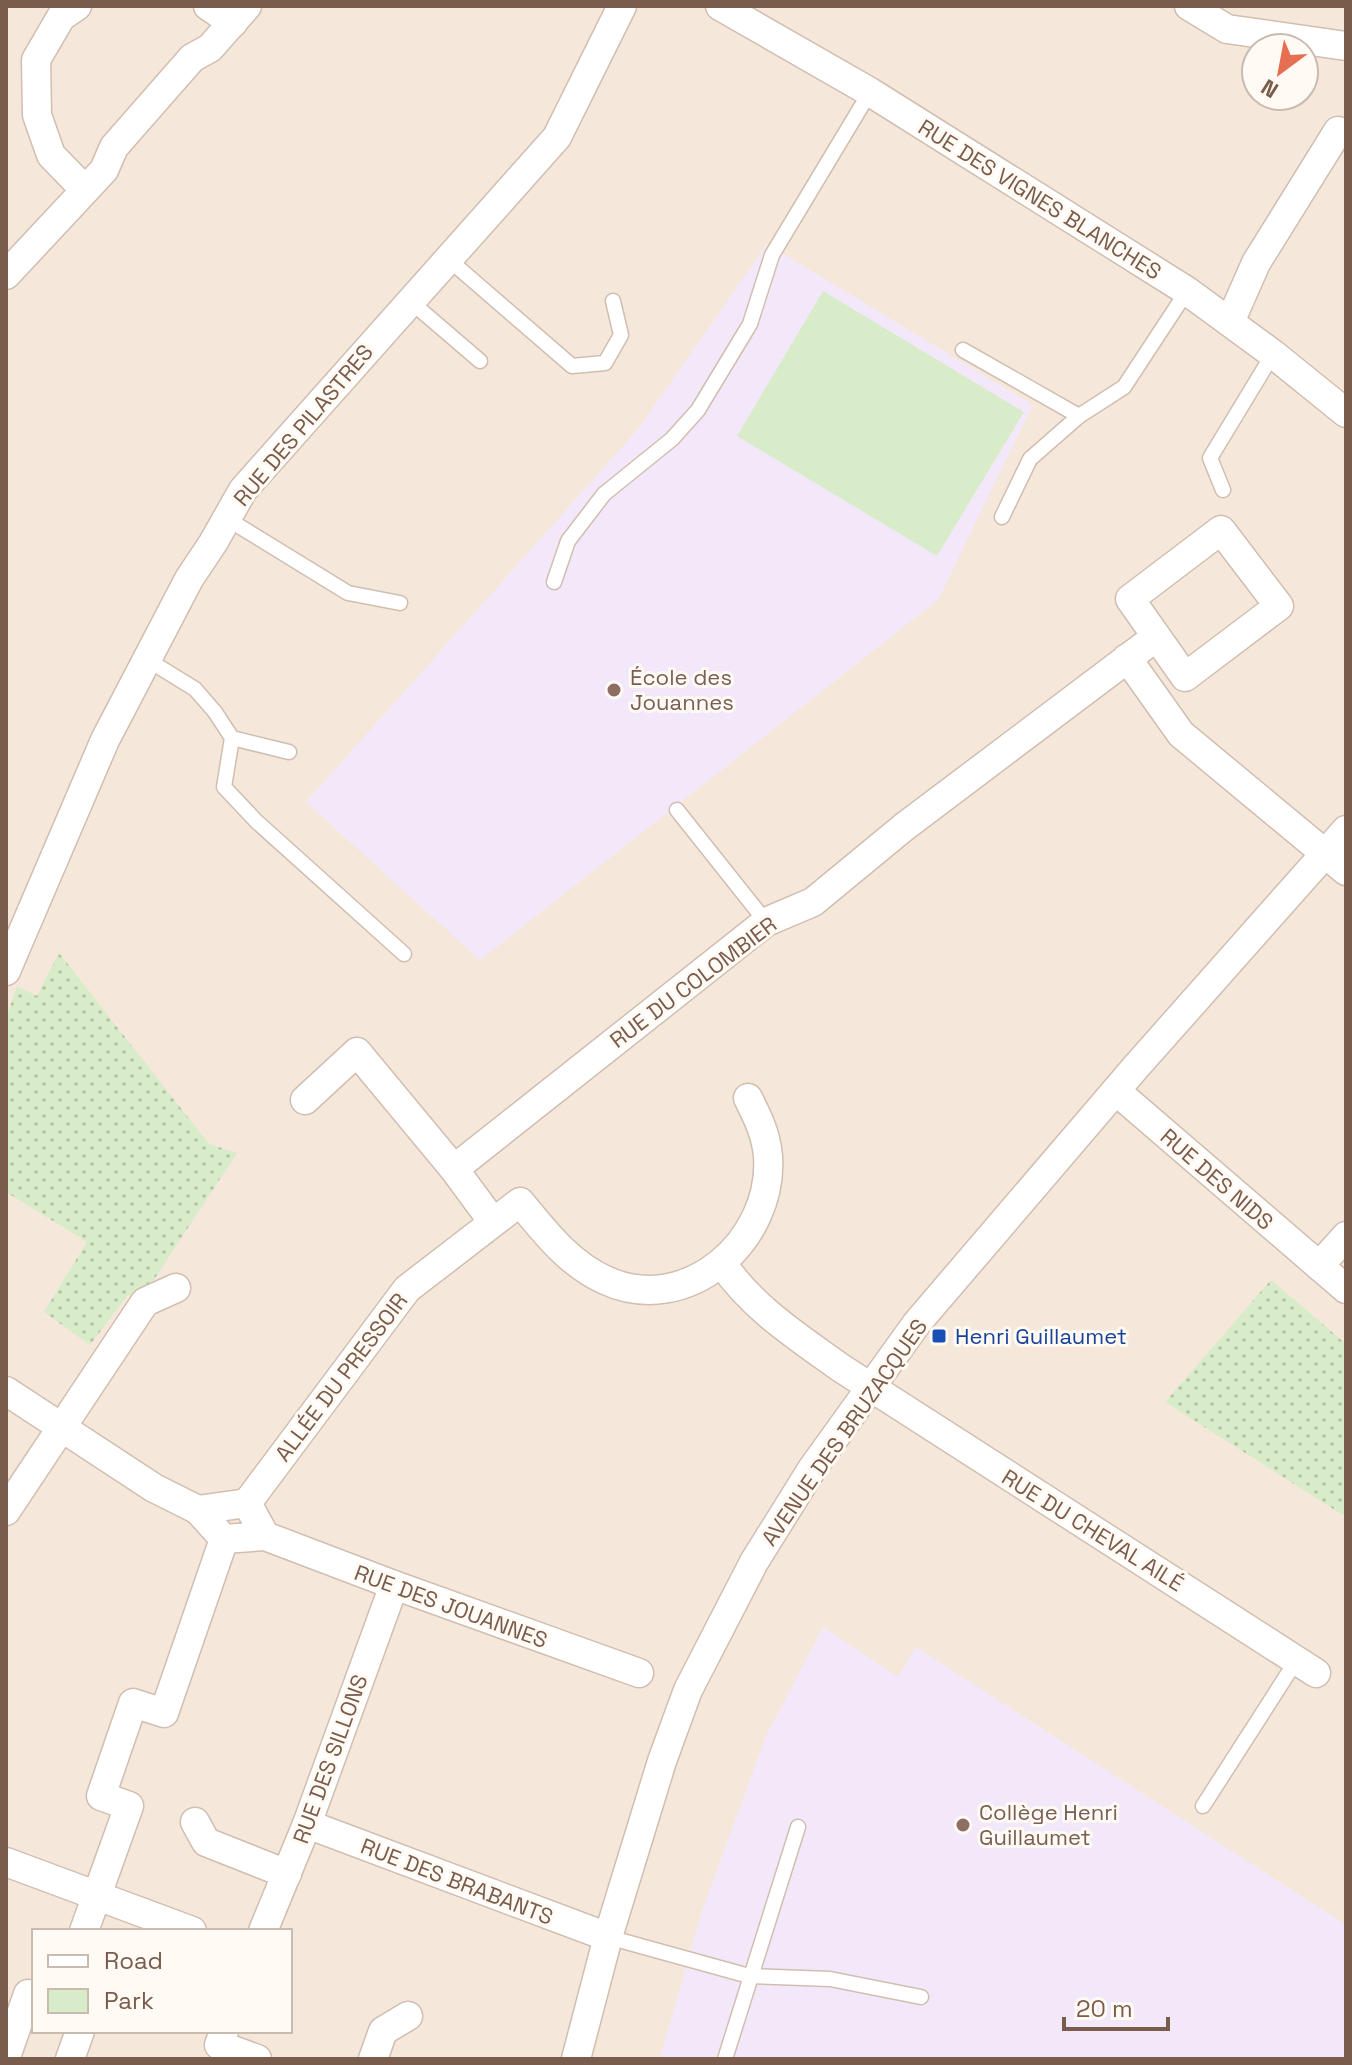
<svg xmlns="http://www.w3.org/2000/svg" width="1352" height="2065" font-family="'Space Grotesk',sans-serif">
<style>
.residential{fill:#f5e8da;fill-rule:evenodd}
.education{fill:#f3e8fa}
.grass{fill:url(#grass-dots)}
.park{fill:#d8ecc9}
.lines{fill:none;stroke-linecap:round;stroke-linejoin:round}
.lane-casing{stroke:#d1beb0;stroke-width:17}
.street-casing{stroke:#d1beb0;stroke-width:31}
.lane{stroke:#fff;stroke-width:14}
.street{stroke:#fff;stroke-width:28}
.education-dot{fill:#8d6e63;stroke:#fffaf3;stroke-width:3}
.transit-dot{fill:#1a4fb4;stroke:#fffaf3;stroke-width:3}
.labels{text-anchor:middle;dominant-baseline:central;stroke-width:6;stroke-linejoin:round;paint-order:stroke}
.street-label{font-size:22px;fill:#7a5c4d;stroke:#fffaf3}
.education-label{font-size:22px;fill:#785e54;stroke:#fffaf3;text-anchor:start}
.transit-label{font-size:22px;fill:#164399;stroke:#fffaf3;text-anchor:start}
</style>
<defs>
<pattern id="grass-dots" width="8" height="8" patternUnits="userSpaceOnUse" patternTransform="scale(2)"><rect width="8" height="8" fill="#d8ecc9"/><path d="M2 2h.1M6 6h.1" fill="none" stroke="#b4c2a5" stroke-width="1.8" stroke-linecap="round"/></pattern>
</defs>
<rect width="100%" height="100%" fill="#fdf6ec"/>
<!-- residential -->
<path class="residential" d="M6,6h1340v2053h-1340zM1256,48h48v48h-48zM34,1931h256v100h-256z"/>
<!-- education -->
<g class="education">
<polygon points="767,244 1033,405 938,600 480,960 306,802 639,428"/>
<polygon points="823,1627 898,1677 916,1647 1346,1925 1346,2059 660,2059 701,1914 766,1736"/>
</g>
<!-- grass -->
<g class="grass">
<polygon points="59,953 209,1144 237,1153 140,1301 128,1295 90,1345 44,1312 87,1242 6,1192 6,1019 17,986 37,996"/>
<polygon points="1271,1280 1346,1344 1346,1517 1165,1402"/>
</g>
<!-- park -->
<polygon class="park" points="823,291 1024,412 937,556 737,436"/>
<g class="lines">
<defs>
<g id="lane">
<polyline points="447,258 572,366 605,363 621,335 613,301"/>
<polyline points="410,301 480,361"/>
<polyline points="963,350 1079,416"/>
<polyline points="1223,490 1210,458 1273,354"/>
<polyline points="1002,517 1030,459 1079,416 1124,387 1187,291"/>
<polyline points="226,518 348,593 400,603"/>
<polyline points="554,582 568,541 604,494 672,439 698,410 750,324 772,255 870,92"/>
<polyline points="148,660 195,689 215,712 232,738 224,787 256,821 404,954"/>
<polyline points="232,738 289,752"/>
<polyline points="677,810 766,922"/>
<polyline points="1203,1806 1296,1661"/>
<polyline points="608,1937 749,1976 830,1979 921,1997"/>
<polyline points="725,2059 798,1827"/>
</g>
<g id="street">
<polyline points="77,6 61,17 36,60 37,115 51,155 85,190"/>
<polyline points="208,6 233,23"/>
<polyline points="720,6 870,92 1187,291 1273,354 1346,413"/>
<polyline points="1189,6 1227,29 1346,46"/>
<polyline points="6,275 104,170 114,147 192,58 210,48 247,6"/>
<polyline points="1230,322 1256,263 1338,131"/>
<polygon points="1221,530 1279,606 1185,677 1130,599"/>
<polyline points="1127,658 1181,734 1346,871"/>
<polyline points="6,971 105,740 189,579 213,543 243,490 557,137 622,6"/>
<polyline points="1116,1091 1346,1289"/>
<polyline points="305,1100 357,1052 454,1169 493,1222"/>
<polyline points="454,1169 766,922 813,902 904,827 1156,637"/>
<path d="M722,1263c29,44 77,75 119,105l475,305"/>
<polyline points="1319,1266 1346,1236"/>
<polyline points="6,1391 154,1488 198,1510"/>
<path d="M247,1503l160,-214 113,-87c25,30 48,61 85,78 82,38 169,-40 163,-124 -2,-22 -10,-38 -20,-58"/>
<polyline points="6,1511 145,1302 176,1288"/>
<polyline points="265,1536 247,1503 198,1510 224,1539 265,1536 394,1585 639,1673"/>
<polyline points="195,1822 206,1842 287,1874"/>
<polyline points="307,1824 608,1937"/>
<polyline points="6,1862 192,1931"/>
<polyline points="84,1931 129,1806 101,1796 133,1703 164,1713 224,1539"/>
<polyline points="263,1931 307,1824 394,1585"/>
<polyline points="224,2031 219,2045 257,2059"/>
<polyline points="6,2057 28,1994 34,1995"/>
<polyline points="70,2059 80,2031"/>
<polyline points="373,2059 383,2031 408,2016"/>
<polyline points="576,2059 608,1937 662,1761 688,1690 754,1562 812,1469 917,1323 1135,1068 1346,830"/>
</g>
</defs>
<!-- lane casing -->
<use href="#lane" class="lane-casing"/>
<!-- street casing -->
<use href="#street" class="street-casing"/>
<!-- lane -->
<use href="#lane" class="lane"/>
<!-- street -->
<use href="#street" class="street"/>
</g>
<!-- markers -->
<g class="education-dot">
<circle cx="614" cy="690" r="8"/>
<circle cx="963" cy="1825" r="8"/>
</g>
<rect class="transit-dot" x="931" y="1328" width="16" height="16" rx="4"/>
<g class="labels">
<!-- street labels -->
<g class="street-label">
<text transform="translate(1040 199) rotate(32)">RUE DES VIGNES BLANCHES</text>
<text transform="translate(303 425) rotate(-50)">RUE DES PILASTRES</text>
<text transform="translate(693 982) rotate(-37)">RUE DU COLOMBIER</text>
<text transform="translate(1217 1179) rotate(41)">RUE DES NIDS</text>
<text transform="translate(341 1377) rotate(-53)">ALLÉE DU PRESSOIR</text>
<text transform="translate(844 1432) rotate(-55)">AVENUE DES BRUZACQUES</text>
<text transform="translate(1093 1530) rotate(32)">RUE DU CHEVAL AILÉ</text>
<text transform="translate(451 1606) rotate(20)">RUE DES JOUANNES</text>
<text transform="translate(330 1759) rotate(-70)">RUE DES SILLONS</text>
<text transform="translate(457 1881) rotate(21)">RUE DES BRABANTS</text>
</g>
<!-- education labels -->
<g class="education-label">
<text x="630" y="677">École des<tspan x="630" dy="25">Jouannes</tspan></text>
<text x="979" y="1812">Collège Henri<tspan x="979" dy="25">Guillaumet</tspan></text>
</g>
<!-- transit labels -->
<g class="transit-label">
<text x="955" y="1336">Henri Guillaumet</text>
</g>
</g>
<!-- border -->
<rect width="1352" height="2065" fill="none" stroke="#7a5c4d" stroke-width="16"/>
<!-- legend -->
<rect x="32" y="1929" width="260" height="104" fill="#fffaf3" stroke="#cabbb1" stroke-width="2"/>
<rect x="48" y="1955" width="40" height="12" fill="#ffffff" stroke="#cabbb1" stroke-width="2"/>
<text x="104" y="1969" font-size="24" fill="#7a5c4d">Road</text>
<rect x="48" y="1989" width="40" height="24" fill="#d8ecc9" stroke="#cabbb1" stroke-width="2"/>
<text x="104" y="2009" font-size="24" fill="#7a5c4d">Park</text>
<!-- north arrow -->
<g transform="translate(1280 72) rotate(212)"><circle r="38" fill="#fffaf3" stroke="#cabbb1" stroke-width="2"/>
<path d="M0-6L14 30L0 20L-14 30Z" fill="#e76f51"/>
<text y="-12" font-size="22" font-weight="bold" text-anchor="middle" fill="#7a5c4d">N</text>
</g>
<!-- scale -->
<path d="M1064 2017v12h104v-12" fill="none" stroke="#7a5c4d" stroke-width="4"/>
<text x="1076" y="2017" font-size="24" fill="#7a5c4d" stroke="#fffaf3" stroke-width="6" paint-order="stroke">20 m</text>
</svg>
